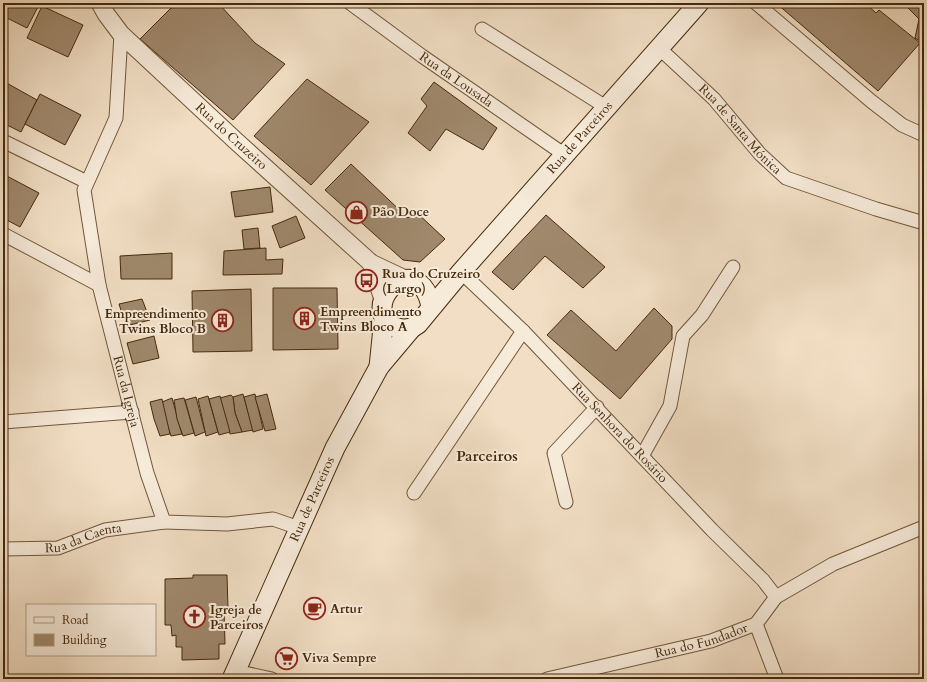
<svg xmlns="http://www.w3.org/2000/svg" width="927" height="682" font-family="Cardo,serif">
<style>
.building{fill:#9f886c;stroke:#462a0c}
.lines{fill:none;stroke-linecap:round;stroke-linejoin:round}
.minor-casing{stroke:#71573a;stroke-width:15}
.tertiary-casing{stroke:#71573a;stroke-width:19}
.secondary-casing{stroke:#462a0c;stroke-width:21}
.minor{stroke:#f6ead9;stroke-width:13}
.tertiary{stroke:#f6ead9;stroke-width:17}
.secondary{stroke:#f6ead9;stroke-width:19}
.labels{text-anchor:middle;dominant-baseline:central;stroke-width:4;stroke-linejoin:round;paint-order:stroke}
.street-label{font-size:13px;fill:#462a0c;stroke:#f6ead9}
.poi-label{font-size:13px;font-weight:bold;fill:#462a0c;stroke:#f6ead9;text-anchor:start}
.quarter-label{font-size:15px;font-weight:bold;fill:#462a0c;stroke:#f6ead9}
</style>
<rect width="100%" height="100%" fill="#f1dec4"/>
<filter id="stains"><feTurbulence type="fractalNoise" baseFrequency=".005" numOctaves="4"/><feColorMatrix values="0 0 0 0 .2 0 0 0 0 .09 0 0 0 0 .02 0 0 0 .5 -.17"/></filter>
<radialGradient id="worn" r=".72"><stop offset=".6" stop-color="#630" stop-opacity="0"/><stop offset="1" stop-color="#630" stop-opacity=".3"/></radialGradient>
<!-- building -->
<g class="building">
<polygon points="3,3 40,3 27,28 3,16"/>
<polygon points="182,3 218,3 255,43 285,64 233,120 140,39 171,8"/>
<polygon points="776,3 865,3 876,13 879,10 920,43 878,91"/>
<polygon points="903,3 924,3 924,43 915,38 919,19"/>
<polygon points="42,6 83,25 68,57 27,38"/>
<polygon points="307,79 369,122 311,185 254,136"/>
<polygon points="3,81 37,100 21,132 3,123"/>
<polygon points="434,82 497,128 483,150 446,129 430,151 408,133 427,106 421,99"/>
<polygon points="40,94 81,115 65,145 25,124"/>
<polygon points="351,164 408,218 415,211 445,239 420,262 403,260 325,190"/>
<polygon points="3,174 39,193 20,227 3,218"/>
<polygon points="270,187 273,212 235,217 231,192"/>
<polygon points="546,215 605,267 583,288 545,256 513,290 492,272"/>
<polygon points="296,216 305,238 280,248 272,226"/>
<polygon points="258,228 260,248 244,249 242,230"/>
<polygon points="266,248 266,260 283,259 282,274 223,275 224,251"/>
<polygon points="172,253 172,279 121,279 120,256"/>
<polygon points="273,288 337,288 338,349 273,350"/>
<polygon points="251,289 252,351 193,352 192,291"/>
<polygon points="142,299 150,320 126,326 119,304"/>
<polygon points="654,308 672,326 672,339 620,399 547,335 571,310 616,351"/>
<polygon points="154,336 159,358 133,364 127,343"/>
<polygon points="243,394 253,430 242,432 235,413 233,397"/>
<polygon points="255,394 263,429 253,432 244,397"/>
<polygon points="267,394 276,429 265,431 255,397"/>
<polygon points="231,395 233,397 235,413 242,432 230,434 220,398"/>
<polygon points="208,396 218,432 206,436 198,399"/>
<polygon points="220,396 230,432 219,435 209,399"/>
<polygon points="196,397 205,432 195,436 185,400"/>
<polygon points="172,398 182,434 171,436 165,419 162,402"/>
<polygon points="184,398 194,433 183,436 177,419 174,400"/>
<polygon points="162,399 170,434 160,436 154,419 150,402"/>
<polygon points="193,575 227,575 228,608 224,608 225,644 219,644 219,659 182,660 182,647 176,647 176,635 172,636 171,625 165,625 165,579 193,578"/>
</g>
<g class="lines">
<defs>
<g id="minor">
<path id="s1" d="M350,3l72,53 143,99"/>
<polyline points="756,3 871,101 902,125 924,135"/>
<polyline points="482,29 606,107"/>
<path id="s2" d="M121,34l-5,84 -32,72 15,95 48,188 17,49 63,2 46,-5 26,9"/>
<path id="s3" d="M659,48l55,51 46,55 26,24 90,31 48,14"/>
<polyline points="3,141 87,182"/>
<polyline points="3,234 99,285"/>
<path id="s4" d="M461,272l62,59 189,199 51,50 13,17"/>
<polyline points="3,422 132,412"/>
<polyline points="642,456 670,406 683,336 702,315 733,267"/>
<polyline points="414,493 523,331"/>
<polyline points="566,502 554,453 597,407"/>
<path id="s5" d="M3,549l55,-1 47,-18 59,-8"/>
<polyline points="756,624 777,679"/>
<polyline points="235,671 272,679"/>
<path id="s6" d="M547,679l164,-38 45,-17 20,-27 57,-33 91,-37"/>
</g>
<g id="tertiary">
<path id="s7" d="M100,3l6,11 15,20 116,108 134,121 36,17"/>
<polyline points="371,263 383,299"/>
</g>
<g id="secondary">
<path id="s8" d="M431,308c-1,-9 -3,-15 -9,-22 -23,-24 -58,24 -29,40 9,5 17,4 25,-2l43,-52 238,-269"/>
<polyline points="379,367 384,318"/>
<path id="s9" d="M232,679l103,-231 44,-81 32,-38"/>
</g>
</defs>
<!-- minor casing -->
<use href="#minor" class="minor-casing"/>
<!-- tertiary casing -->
<use href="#tertiary" class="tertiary-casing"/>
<!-- secondary casing -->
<use href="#secondary" class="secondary-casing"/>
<!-- minor -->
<use href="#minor" class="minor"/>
<!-- tertiary -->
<use href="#tertiary" class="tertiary"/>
<!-- secondary -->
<use href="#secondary" class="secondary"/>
</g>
<!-- icons -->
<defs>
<symbol id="shop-ring" viewBox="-11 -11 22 22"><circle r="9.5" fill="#f6ead9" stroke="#8f2418" stroke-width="1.5"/><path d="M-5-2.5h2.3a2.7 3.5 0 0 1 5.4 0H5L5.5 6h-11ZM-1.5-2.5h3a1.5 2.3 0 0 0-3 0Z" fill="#8f2418"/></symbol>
<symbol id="bus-ring" viewBox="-11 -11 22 22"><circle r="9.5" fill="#f6ead9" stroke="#8f2418" stroke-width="1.5"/><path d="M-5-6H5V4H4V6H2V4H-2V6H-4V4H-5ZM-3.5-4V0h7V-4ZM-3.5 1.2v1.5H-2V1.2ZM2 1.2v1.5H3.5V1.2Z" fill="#8f2418"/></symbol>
<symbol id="building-ring" viewBox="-11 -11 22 22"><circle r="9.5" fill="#f6ead9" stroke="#8f2418" stroke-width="1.5"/><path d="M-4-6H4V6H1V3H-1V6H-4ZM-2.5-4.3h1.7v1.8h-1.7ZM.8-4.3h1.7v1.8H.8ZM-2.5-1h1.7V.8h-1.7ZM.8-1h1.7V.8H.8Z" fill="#8f2418"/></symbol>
<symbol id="cafe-ring" viewBox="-11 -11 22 22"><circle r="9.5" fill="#f6ead9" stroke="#8f2418" stroke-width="1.5"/><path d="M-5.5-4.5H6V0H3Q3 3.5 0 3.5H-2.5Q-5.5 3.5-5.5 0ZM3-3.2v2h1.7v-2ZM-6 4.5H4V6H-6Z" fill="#8f2418"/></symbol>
<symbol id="church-ring" viewBox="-11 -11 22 22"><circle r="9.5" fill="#f6ead9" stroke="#8f2418" stroke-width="1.5"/><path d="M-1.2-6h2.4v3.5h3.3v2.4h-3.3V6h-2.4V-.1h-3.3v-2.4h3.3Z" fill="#8f2418"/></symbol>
<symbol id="supermarket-ring" viewBox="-11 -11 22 22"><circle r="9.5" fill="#f6ead9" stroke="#8f2418" stroke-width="1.5"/><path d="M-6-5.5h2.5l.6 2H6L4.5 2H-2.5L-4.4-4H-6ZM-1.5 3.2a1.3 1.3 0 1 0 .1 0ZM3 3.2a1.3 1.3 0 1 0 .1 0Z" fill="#8f2418"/></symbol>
</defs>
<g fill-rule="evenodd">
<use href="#shop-ring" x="344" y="200" width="25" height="25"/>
<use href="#bus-ring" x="354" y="268" width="25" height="25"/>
<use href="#building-ring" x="292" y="306" width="25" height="25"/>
<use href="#building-ring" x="210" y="308" width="25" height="25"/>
<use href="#cafe-ring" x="302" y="596" width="25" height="25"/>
<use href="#church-ring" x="182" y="604" width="25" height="25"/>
<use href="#supermarket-ring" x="274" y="646" width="25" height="25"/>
</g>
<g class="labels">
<!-- street labels -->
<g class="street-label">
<text stroke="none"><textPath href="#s1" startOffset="131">Rua da Lousada</textPath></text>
<text stroke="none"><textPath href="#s3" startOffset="115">Rua de Santa Mónica</textPath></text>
<text stroke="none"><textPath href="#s7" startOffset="188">Rua do Cruzeiro</textPath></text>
<text stroke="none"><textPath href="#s8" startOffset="378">Rua de Parceiros</textPath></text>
<text stroke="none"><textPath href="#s2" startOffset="369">Rua da Igreja</textPath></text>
<text stroke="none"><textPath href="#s4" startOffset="226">Rua Senhora do Rosário</textPath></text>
<text stroke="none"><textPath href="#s9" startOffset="197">Rua de Parceiros</textPath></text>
<text stroke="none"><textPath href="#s5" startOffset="82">Rua da Caenta</textPath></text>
<text stroke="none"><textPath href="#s6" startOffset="159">Rua do Fundador</textPath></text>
</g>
<!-- poi labels -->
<g class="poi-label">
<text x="372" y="212">Pão Doce</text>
<text x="382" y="274">Rua do Cruzeiro<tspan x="382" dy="15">(Largo)</tspan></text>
<text x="320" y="312">Empreendimento<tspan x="320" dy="15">Twins Bloco A</tspan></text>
<text x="206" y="314" text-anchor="end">Empreendimento<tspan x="206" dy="15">Twins Bloco B</tspan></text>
<text x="330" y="609">Artur</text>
<text x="210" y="610">Igreja de<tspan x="210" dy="15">Parceiros</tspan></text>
<text x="302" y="658">Viva Sempre</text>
</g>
<!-- quarter labels -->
<g class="quarter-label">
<text x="487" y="456">Parceiros</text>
</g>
</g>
<!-- margin -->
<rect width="927" height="682" fill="none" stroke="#f1dec4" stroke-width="16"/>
<rect x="4" y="4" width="919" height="674" fill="none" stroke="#462a0c" stroke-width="2"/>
<rect x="8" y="8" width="911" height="666" fill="none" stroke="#462a0c"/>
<!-- legend -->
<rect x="26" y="604" width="130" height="52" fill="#f6ead9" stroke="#b09d87"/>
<rect x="34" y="617" width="20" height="6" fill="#f6ead9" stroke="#b09d87"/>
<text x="62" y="624" font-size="12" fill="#462a0c">Road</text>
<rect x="34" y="634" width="20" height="12" fill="#9f886c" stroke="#b09d87"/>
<text x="62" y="644" font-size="12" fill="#462a0c">Building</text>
<rect width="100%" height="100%" filter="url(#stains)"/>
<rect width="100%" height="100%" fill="url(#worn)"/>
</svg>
